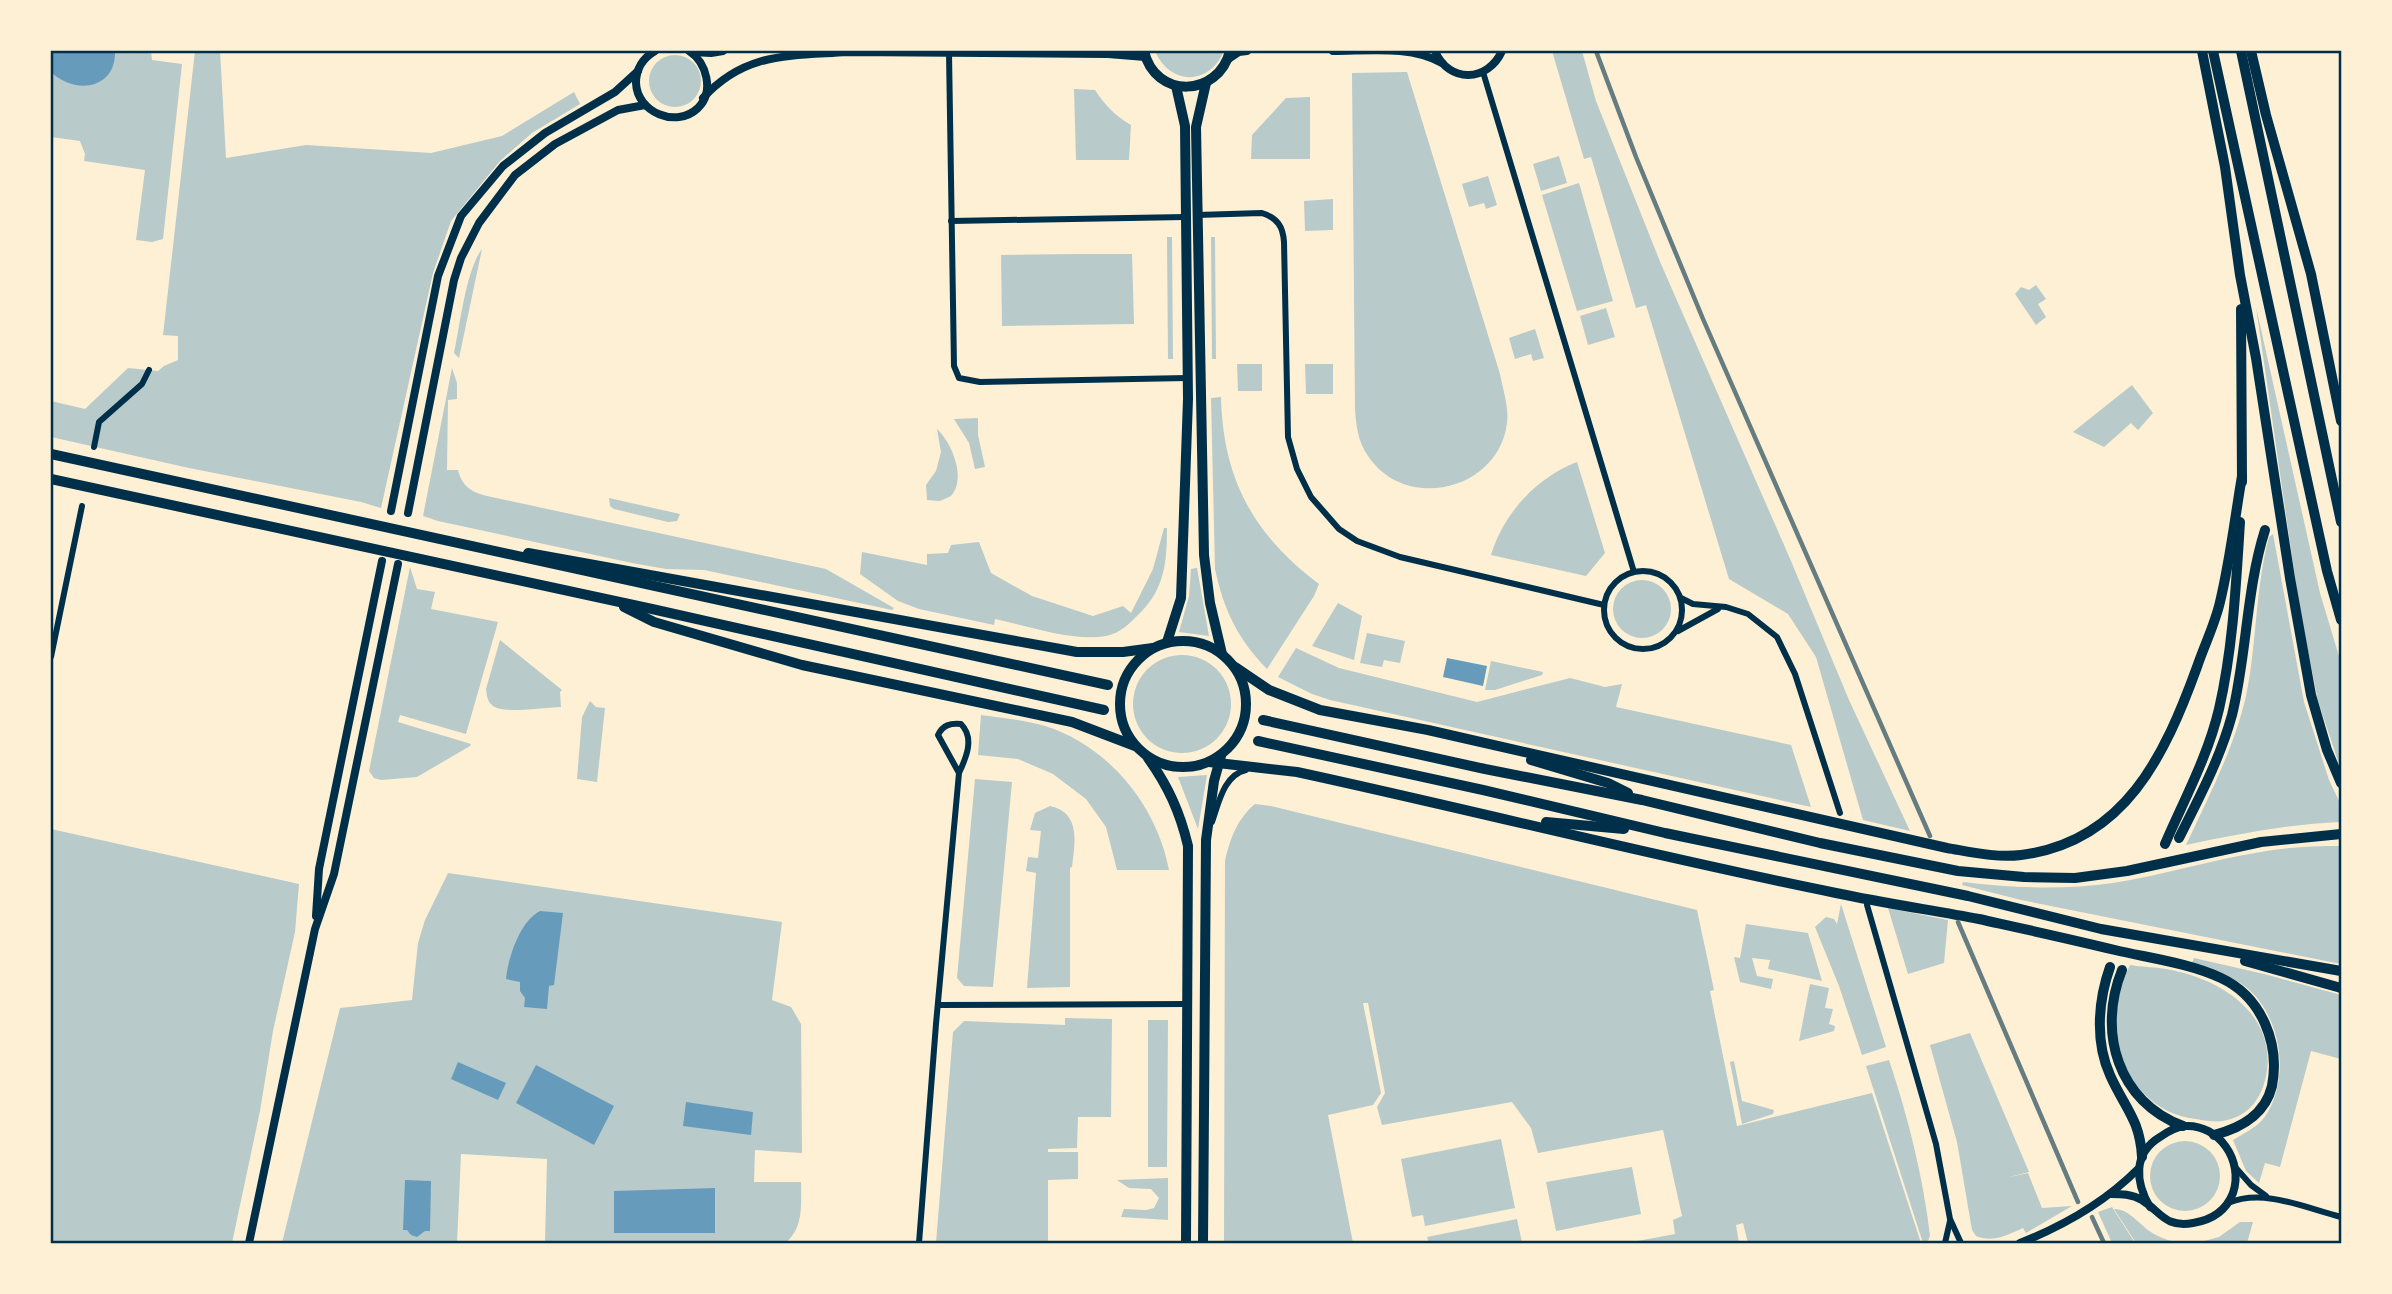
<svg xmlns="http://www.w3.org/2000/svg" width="2392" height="1294" font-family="'Exo 2',sans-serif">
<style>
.green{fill:#b9caca}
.water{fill:#669bbc}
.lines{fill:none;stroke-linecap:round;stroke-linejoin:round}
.minor{stroke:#003049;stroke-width:6}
.secondary{stroke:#003049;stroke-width:8}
.primary{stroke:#003049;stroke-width:10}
.motorway{stroke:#003049;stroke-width:10}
.rail{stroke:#657d81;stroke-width:4.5}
.neatline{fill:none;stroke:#003049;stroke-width:2.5}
</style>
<rect width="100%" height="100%" fill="#fdf0d5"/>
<!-- green -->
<g class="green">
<polygon points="51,51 151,51 152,60 182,64 163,239 152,242 136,240 145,170 84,161 85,154 80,141 51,137"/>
<polygon points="195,51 220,51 226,158 306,145 431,153 502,136 574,92 580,104 532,133 500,161 451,221 433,273 381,508 361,502 189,468 51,437 51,401 85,409 128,368 158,371 164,366 178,360 178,336 163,335"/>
<path d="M1155,51h69c-15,35 -54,35 -69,0z"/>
<polygon points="1552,51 1582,51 1596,101 1661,264 1791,561 1849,700 1910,831 1863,820 1816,657 1788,614 1729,579 1646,305 1636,308 1591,157 1584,159"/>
<circle cx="675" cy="81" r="26"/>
<path d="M1407,72l93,302c3,16 9,33 7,49 -8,67 -101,90 -139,33 -10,-14 -12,-31 -13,-47l-3,-336z"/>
<path d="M1074,89l21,1c10,15 20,26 36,35l-2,35h-53z"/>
<polygon points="1310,97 1310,159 1251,159 1252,135 1286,98"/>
<polygon points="1559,156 1567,183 1541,191 1533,164"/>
<polygon points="1488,176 1497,205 1486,209 1484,203 1469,207 1462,184"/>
<polygon points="1579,183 1613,301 1577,311 1542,195"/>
<polygon points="1333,199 1333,230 1305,231 1304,201"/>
<polygon points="1167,237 1172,237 1173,359 1168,359"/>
<polygon points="1211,237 1215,237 1216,359 1212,359"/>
<path d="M482,249l-23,109 -5,-5c6,-28 12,-83 28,-104z"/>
<polygon points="1077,254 1132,254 1134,324 1002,326 1001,255"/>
<polygon points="2036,285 2046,299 2038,304 2046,317 2036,325 2015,294 2021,287 2029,290"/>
<polygon points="2256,307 2320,593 2341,663 2341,770 2318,701 2299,605"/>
<polygon points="1606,308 1615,337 1588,345 1580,316"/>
<polygon points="1535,329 1544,358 1533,361 1531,354 1515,359 1509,338"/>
<polygon points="1237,364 1262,364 1262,391 1238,391"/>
<polygon points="1305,364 1333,364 1333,394 1306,394"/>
<path d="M452,368l5,15v16l-9,1 -1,70h11c4,16 13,22 29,26l339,73 68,39 -2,2 -188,-40 -38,-1 -34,-6 -194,-42 -15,-5z"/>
<polygon points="2132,385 2153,413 2138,430 2131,423 2104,447 2073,432"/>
<path d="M1221,397c2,83 33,138 98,187l-5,12 -47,73c-29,-30 -43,-58 -52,-100l-4,-171z"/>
<polygon points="978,418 978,435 985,467 975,469 969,443 954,419"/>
<path d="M937,429c15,14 30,50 14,67l-11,5 -13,-1 -1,-15 10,-14 5,-19z"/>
<path d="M1577,462l28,91 -19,23 -95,-21c12,-41 46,-78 86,-93z"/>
<polygon points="609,498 680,514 677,521 668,522 614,509 610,506"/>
<path d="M1164,528h3c0,32 -2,60 -26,84 -10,10 -20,21 -35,24 -32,6 -79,-10 -111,-17l-1,6 -75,-16 -21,-8 -38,-27 2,-22 65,13v-11l21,-1 3,-8 28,-3 12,31 41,23 61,20 30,-10 8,7 22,-44z"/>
<path d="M2273,534l31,168 25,78 12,25v17c-52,2 -103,12 -155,23 23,-49 48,-97 60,-149 11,-52 9,-107 23,-159z"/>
<polygon points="410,567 417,589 435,592 431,609 498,622 466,734 400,715 398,722 471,744 470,746 417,777 381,780 374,778 369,771"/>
<polygon points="1196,568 1197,568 1209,636 1179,632 1189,596 1191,569"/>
<circle cx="1642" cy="609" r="29"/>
<polygon points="1338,603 1362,616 1354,660 1312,646"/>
<polygon points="1367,633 1405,641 1400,663 1384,660 1382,667 1360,663"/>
<path d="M500,640l62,50 -2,2 1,15c-14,0 -60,8 -69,-2 -5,-4 -5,-10 -6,-16z"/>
<polygon points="1296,648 1339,668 1477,702 1570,678 1605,687 1622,684 1616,707 1791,745 1811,807 1330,700 1312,694 1278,677"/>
<circle cx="1182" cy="704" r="49"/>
<polygon points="1491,661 1543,672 1542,675 1495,690 1485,690"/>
<polygon points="590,701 596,707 605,708 597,782 577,779 582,717"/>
<path d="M981,715c22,3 43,5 64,11 64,20 112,80 124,144h-52l-11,-43 -20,-28 -33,-25 -35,-15 -40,-4z"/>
<polygon points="1207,775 1198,829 1178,777"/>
<polygon points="975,779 1012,782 993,987 964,986 957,978"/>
<path d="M1255,804l16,2 426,104 17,80 -4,1 27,135 135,-33 49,150h-173l-5,-20 -7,2 3,18h-112l48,-9 -2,-14 9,-4 -19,-86 -125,23 -7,-25 -19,-26 -130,23 -5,-18 8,-14 -17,-90h-5l18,90 -8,12 -45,10 25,128h-129l1,-382c5,-22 12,-42 30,-57z"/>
<path d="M1050,806c31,6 25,38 22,61l-2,1v119l-43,1 9,-115 -10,-2 2,-14 10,1 3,-27 -11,-1 5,-17z"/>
<polygon points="51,829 299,884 295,932 273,1031 260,1111 232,1243 51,1243"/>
<path d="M2341,846v118l-320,-64 -59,-15 1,-3c49,6 100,8 150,1 50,-8 98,-23 148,-31 26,-5 53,-6 80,-6z"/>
<path d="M448,873l334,49 -10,78 19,7 10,17 1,129 -47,-3 -1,32h47c0,21 3,47 -16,61h-240l2,-84 -86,-5 -4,89h-175l58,-235 72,-8 6,-57 7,-23z"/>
<polygon points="1841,904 1886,1047 1862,1055 1839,986 1815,927 1826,917 1834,919 1837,924"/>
<polygon points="1888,908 1948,920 1944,963 1908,974"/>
<polygon points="1746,924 1808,933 1822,981 1768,969 1770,960 1752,958 1757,976 1773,979 1771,989 1740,982 1734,957 1740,958"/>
<path d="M2194,958l70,16 77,21v64l-30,-8 -31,116 -15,-4 -6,20 -13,-12 -13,-31c10,-6 24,-13 31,-22 27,-38 18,-101 -17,-130 -16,-13 -36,-18 -55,-25z"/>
<path d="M2130,965c12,2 24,2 36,4 54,9 112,45 100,107 -4,20 -15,37 -35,43 -13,5 -28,1 -42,-1 -39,-7 -68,-43 -73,-81 -3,-24 3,-51 14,-72z"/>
<polygon points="1810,984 1829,988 1825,1008 1833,1009 1829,1024 1835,1026 1834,1031 1799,1041"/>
<polygon points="1065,1018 1112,1019 1111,1117 1078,1117 1077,1148 1048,1149 1048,1152 1078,1152 1078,1179 1048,1180 1048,1243 936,1243 953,1032 964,1021 1065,1025"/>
<polygon points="1148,1020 1168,1020 1167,1167 1148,1167"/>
<path d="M1970,1033l59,139 -24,6 23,-5 14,35 30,-2 -46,27 -3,-5c-15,7 -31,15 -47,8l-4,-6 -15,-88 -27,-97z"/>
<path d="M1889,1060c19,57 34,116 41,176l-3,7h-4l-57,-177z"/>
<polygon points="1734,1061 1742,1101 1774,1110 1773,1114 1742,1124 1730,1062"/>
<polygon points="1501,1139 1515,1208 1425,1226 1423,1215 1412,1217 1401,1159"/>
<circle cx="2185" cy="1176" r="35"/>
<polygon points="1632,1167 1641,1214 1556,1231 1546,1182"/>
<polygon points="1168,1178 1168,1220 1121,1217 1124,1209 1146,1210 1154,1208 1159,1198 1151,1189 1129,1188 1117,1180"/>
<polygon points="2112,1207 2135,1243 2112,1243 2098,1212"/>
<path d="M2114,1209c17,0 27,19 42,26 11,6 22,8 33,8h-53z"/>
<polygon points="1517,1219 1522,1243 1429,1243 1427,1237"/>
<polygon points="2240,1222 2253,1222 2247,1243 2197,1243 2219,1237"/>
</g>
<!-- water -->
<g class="water">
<path d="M51,51h64c1,37 -37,44 -62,23z"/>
<polygon points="1447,658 1487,666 1483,686 1443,677"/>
<path d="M540,911l23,2 -9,72 -5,1 -2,23 -23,-2 1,-9 -5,-7v-9l-14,-3c2,-21 14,-58 34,-68z"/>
<polygon points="458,1062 506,1083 498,1100 451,1079"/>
<polygon points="536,1065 614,1106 594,1145 516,1103"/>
<polygon points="686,1102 753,1112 751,1135 683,1126"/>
<polygon points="405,1180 431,1181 430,1231 425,1231 417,1237 411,1235 407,1230 403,1230"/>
<polygon points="715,1188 715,1233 614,1233 614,1191"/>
</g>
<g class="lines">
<!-- minor -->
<g class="minor">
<polyline points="949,53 954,366 959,378 980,382 1187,378"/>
<polyline points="1483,72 1634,572"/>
<path d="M1197,215l65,-2c15,5 21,13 22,29l4,195 9,32 14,28 28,32 18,12 43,16 204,48"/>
<polyline points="951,221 1185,217"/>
<polyline points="94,447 99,422 142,384 149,370"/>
<circle cx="1643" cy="610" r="39"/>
<polyline points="1681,598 1693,604 1726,607 1748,614 1777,637 1795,674 1840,813"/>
<polyline points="1678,631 1718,609"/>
<polyline points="51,657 82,506"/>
<path d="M1212,822c7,-20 12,-47 34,-52"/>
<polyline points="1867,905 1936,1144 1950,1219 1961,1243"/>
<polyline points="938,1005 1187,1004"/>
<polyline points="2236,1168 2251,1185 2266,1196"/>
<path d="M2228,1203c36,-15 77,5 113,14"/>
<path d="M919,1243l17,-219 23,-251c7,-15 16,-35 2,-49 -11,-1 -18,1 -23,11l21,38"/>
<polyline points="1945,1243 1950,1221"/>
</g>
<!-- secondary -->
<g class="secondary">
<path d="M655,51c-12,7 -19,18 -19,32 1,29 40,46 62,25 17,-17 8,-46 -9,-57"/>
<path d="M1333,51c35,0 78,-6 109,12"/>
<path d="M1435,51c14,33 53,31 67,0"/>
<polyline points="692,52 711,53 723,51"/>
<polyline points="1227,60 1239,52 1247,51"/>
<path d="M703,98c42,-46 86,-42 144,-46l261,2 37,3"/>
<polyline points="391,511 438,276 461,216 503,166 545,133 615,92 638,71"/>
<polyline points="408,513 454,280 461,258 479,223 515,175 555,144 618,110 645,105"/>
<polyline points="316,916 319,869 382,561"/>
<path d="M2111,1194c10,0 21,0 31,6 19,12 23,28 51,23 19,-3 33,-12 40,-30 11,-32 -14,-69 -48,-67 -9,1 -18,6 -25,11 -27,16 -25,45 -10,70"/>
<polyline points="249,1243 315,929 334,874 398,564"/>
<path d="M2020,1243c43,-17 86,-42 118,-74"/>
</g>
<!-- primary -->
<g class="primary">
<path d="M1144,51c11,48 74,47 86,0"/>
<polyline points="1206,83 1196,127 1204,555 1210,603 1222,654"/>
<circle cx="1183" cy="704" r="63"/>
<polyline points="1167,642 1181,598 1188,399 1185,126 1176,86"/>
<path d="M1148,758c20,28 32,54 40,88l-2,397"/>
<polyline points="1203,1243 1206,840 1214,781 1221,756"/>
</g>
<!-- motorway -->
<g class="motorway">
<polyline points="2202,51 2225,167 2240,275 2256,358 2290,578 2311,695 2327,750 2341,783"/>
<polyline points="2213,51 2327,571 2341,620"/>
<polyline points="2241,51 2341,522"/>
<polyline points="2251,51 2266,115 2311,274 2341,421"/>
<polyline points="2241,309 2242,482"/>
<polyline points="51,454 1108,685"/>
<polyline points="51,479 652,609 1104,710"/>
<polyline points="528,553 1077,652 1123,652 1153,648"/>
<polyline points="624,607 654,622 802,665 1072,722 1135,746"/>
<path d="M1235,667l34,23 51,20 108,20 519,118c24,4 49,10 74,7 104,-13 144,-100 176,-188 7,-21 18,-43 23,-65 10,-41 15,-85 22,-126"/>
<polyline points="1263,720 1485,769 1642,800 1820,843 1958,871 2024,877 2075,878 2127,871 2261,842 2341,834"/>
<polyline points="1258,741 1483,790 1665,833 1968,896 2101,929 2341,971"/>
<polyline points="1531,760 1608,783 1628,793"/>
<path d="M1209,762l88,10c180,39 359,85 539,121 47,10 95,17 143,26 45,10 91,20 136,31 34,8 74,13 106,28 41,19 59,66 51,108 -7,29 -31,42 -58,49"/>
<polyline points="1546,822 1624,829"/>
<path d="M2179,838c20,-40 41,-79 53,-123 15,-61 14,-125 33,-185"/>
<path d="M2165,844c19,-44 43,-88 54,-135 14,-61 17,-124 21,-187"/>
<polyline points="2245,961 2341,988"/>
<path d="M2110,967c-12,34 -15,75 0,108 14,32 30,44 32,82"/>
<path d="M2122,970c-25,62 -4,132 61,156"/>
</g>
<!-- rail -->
<g class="rail">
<polyline points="1596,51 1636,157 1703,319 1930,836"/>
<polyline points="1958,922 2078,1202"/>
<polyline points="2092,1217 2104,1243"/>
</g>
</g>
<!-- border -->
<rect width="2392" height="1294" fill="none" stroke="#fdf0d5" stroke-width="105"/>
<rect x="52" y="52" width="2288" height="1190" class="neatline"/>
</svg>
